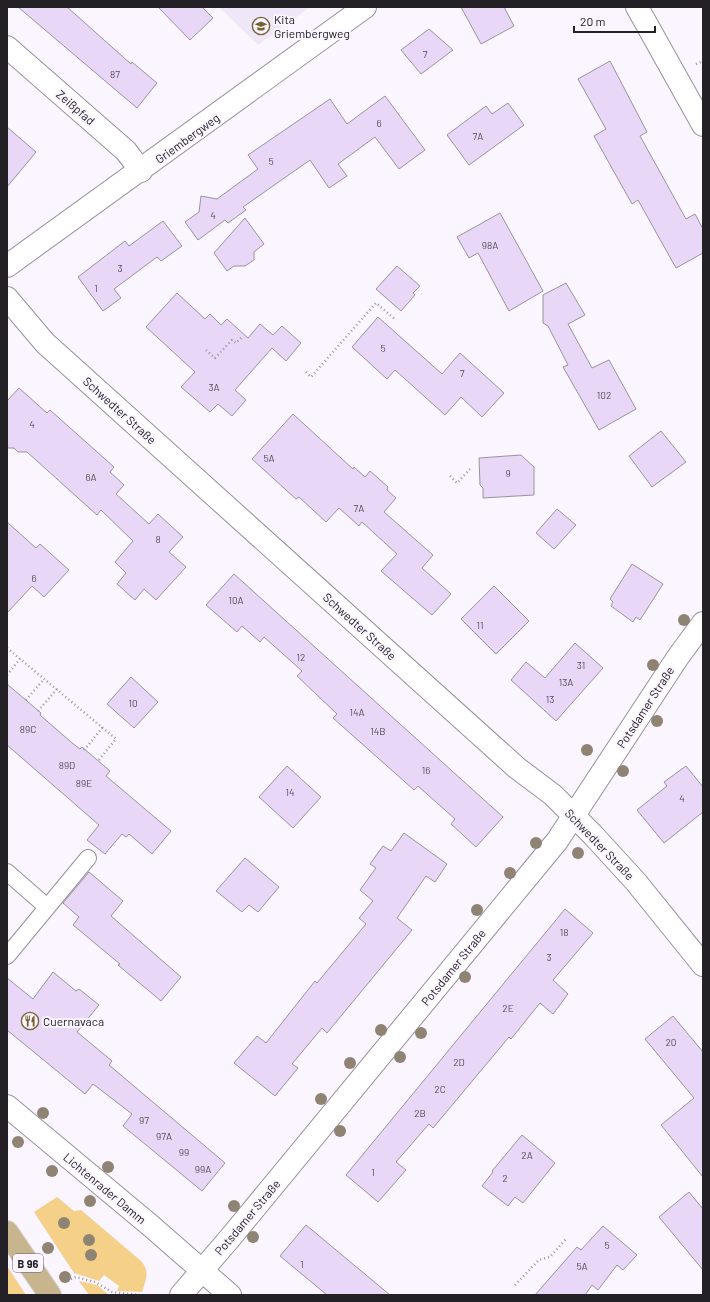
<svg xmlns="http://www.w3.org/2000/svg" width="710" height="1302" font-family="Barlow,sans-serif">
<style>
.built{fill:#efe6f7}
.green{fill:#f4d089}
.building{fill:#e8d7f6;stroke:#99949d}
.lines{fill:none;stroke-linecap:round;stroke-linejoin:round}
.lane-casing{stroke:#96919b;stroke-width:18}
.street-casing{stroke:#96919b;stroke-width:24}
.primary-casing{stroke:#d7d7d8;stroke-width:24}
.path{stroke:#98959c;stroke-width:2.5;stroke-dasharray:1 3;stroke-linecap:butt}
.lane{stroke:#fff;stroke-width:16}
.street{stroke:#fff;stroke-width:22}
.primary{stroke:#c7b58e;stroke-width:22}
.tree{fill:#8f8473}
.labels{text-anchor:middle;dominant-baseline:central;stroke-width:4;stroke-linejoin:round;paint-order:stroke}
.number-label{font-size:10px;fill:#544e59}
.shield{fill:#faf5ff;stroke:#646166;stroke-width:1}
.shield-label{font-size:11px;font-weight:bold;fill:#232125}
.poi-label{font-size:12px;fill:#232125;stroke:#faf5ff;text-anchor:start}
.street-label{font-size:12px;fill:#232125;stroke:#faf5ff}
</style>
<rect width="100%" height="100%" fill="#faf5ff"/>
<!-- built -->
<polygon class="built" points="219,7 310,7 258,45"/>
<!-- green -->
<g class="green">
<path d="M57,1197l17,14 7,-1 60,51c9,10 5,19 1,31l-25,-1 2,-5 -15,-11 -5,6 -25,-8 -40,-61z"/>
<polygon points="7,1266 26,1295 7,1295"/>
<polygon points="79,1281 97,1285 109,1295 89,1295"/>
</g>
<!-- building -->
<g class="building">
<polygon points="18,7 67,7 131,64 132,62 157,83 137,108"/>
<polygon points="158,7 202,7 213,18 190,40"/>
<polygon points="461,7 504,7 514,26 481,44"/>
<polygon points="429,29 453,50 421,74 401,50"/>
<polygon points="610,61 647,132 640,136 686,219 695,214 703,229 703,253 676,268 638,200 632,204 594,136 606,129 578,79"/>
<polygon points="385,96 425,150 399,169 375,137 338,164 347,176 329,188 310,160 243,207 246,210 228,223 225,220 198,240 185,222 199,212 201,196 217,199 258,169 248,155 330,99 347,124"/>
<polygon points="508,103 524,125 469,165 447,135 486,106 492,114"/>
<polygon points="7,127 36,152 7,187"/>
<polygon points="500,213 543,291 509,311 478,253 469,258 457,237"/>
<polygon points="245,218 264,244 254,252 254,260 245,266 234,266 227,271 214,253"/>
<polygon points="163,221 182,246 161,261 157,257 114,289 121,298 103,311 78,277 125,241 129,246"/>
<polygon points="397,266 420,286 413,293 415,295 401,311 376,289"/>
<polygon points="566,283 585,315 568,324 592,368 609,360 636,409 599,430 563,367 568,365 548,326 543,323 543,295"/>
<polygon points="177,293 205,319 210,314 221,325 227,319 248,338 260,324 273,335 282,326 301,343 286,361 272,348 235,390 246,400 232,416 218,404 210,412 181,387 195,372 146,327"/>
<polygon points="378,317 442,374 460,353 504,393 482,417 461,397 445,415 395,370 387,379 352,347"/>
<polygon points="19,388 47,413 50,410 114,467 110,472 124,485 116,494 149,524 158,514 183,537 169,552 186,567 156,600 144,589 135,600 117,584 126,573 115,562 133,541 101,510 97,515 27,452 18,452 14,448 7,448 7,401"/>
<polygon points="293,414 353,469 354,467 365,477 370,471 388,487 387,490 396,498 384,512 433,555 422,568 451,594 432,615 381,571 397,554 362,522 359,526 339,508 326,522 299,497 296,499 252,459"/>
<polygon points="661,431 686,462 652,487 629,456"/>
<polygon points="521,455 534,467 534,495 483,498 483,488 480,485 479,458"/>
<polygon points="557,509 576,525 554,549 536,533"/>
<polygon points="7,522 36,548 40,544 69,570 44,597 32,586 7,613"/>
<polygon points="632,564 663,584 640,620 636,617 633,622 611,606 613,602 610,599"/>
<polygon points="234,574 503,817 476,847 451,824 455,819 418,786 414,790 333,718 337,714 297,676 302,671 264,637 260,642 242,626 237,632 206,605"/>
<polygon points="494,586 529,621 496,654 461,619"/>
<polygon points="575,643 603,668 556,721 511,680 526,662 545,678"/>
<polygon points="131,677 158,702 134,728 107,704"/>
<polygon points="7,684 41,713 40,715 71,742 80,749 82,747 110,771 106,776 171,831 152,854 129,834 126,837 122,834 105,854 87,840 99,825 7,745"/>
<polygon points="287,766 321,797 293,828 259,797"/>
<polygon points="686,766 703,787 703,812 664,843 637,810 667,786 664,782"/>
<polygon points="404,833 447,864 435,882 426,876 397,918 412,930 327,1033 322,1028 292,1064 298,1068 275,1096 234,1063 257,1036 266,1043 315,981 317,983 366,924 359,918 373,901 360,890 376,868 370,864 383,846 391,851"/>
<polygon points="245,858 279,887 258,912 249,905 242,912 216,891"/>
<polygon points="89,872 123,901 111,916 181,977 161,1001 118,965 120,964 73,925 79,917 63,903"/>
<polygon points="565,909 593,933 553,980 568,994 553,1014 540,1003 511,1039 509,1037 433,1128 429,1124 396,1162 406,1170 378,1202 346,1175"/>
<polygon points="53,972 76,991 79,989 99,1005 77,1032 112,1061 109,1065 225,1163 202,1191 123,1126 132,1114 93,1084 85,1094 7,1030 7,978 33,999"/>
<polygon points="673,1016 703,1052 703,1177 661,1125 694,1098 645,1039"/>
<polygon points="522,1135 555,1163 523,1203 515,1197 508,1206 482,1186 493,1172 492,1171"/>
<polygon points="689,1192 703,1209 703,1270 659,1217"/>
<polygon points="306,1225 390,1295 327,1295 280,1256"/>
<polygon points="603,1226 637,1255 623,1270 617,1265 598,1290 592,1285 585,1295 535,1295 577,1247 581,1250"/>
</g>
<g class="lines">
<defs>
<g id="lane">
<polyline points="7,872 47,907"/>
<polyline points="7,956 88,858"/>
</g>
<g id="street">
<polyline points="637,7 703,125"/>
<polyline points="7,47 126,151 141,171"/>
<polyline points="7,266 365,7"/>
<polyline points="7,298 45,343 517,768 553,795 593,835 636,882 703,965"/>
<polyline points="7,1106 151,1226 230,1295"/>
<polyline points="181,1295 230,1238 557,841 678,657 703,623"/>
</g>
<polyline id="primary" points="7,1232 50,1295"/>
</defs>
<!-- lane casing -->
<use href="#lane" class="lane-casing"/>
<!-- street casing -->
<use href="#street" class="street-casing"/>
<!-- primary casing -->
<use href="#primary" class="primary-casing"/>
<!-- path -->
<g class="path">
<polyline points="696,64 703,61"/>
<polyline points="206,350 215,358 232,340 236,343 243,336"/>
<polyline points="306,372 311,377 376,303 396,320"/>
<polyline points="450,476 457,483 471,468"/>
<polyline points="7,648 116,739 98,761"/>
<polyline points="7,675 20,659"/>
<polyline points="26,700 44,679"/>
<polyline points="38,711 57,689"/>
<polyline points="84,750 103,727"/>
<polyline points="71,1279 76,1277 95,1282 112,1292 140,1295"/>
<polyline points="515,1285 539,1260 550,1257 566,1239"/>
</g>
<!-- lane -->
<use href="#lane" class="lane"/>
<!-- street -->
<use href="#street" class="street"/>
<!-- primary -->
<use href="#primary" class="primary"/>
</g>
<!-- trees -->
<g class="tree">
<circle cx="684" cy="620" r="6"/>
<circle cx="653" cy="665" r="6"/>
<circle cx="657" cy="721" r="6"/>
<circle cx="587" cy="750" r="6"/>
<circle cx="623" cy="771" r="6"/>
<circle cx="536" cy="843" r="6"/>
<circle cx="578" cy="853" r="6"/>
<circle cx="510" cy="873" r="6"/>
<circle cx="477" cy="910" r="6"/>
<circle cx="465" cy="977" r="6"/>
<circle cx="381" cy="1030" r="6"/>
<circle cx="421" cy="1033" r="6"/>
<circle cx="400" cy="1057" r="6"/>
<circle cx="350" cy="1063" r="6"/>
<circle cx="321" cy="1099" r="6"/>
<circle cx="43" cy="1113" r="6"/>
<circle cx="340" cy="1131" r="6"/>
<circle cx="18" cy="1142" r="6"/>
<circle cx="108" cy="1167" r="6"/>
<circle cx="52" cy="1171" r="6"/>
<circle cx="90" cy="1201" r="6"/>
<circle cx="234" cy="1206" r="6"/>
<circle cx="64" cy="1223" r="6"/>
<circle cx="253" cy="1237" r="6"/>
<circle cx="89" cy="1240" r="6"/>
<circle cx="48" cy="1248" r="6"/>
<circle cx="91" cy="1255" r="6"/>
<circle cx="65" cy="1277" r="6"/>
</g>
<!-- icons -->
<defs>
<symbol id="school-ring" viewBox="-11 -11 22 22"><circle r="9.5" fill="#faf5ff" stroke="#786131" stroke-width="1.5"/><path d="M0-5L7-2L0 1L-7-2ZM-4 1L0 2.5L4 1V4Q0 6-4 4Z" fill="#786131"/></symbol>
<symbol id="restaurant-ring" viewBox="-11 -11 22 22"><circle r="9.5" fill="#faf5ff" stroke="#786131" stroke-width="1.5"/><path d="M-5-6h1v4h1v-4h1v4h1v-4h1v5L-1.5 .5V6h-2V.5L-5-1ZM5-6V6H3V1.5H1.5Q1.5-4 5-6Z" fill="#786131"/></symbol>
</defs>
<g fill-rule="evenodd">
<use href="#school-ring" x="251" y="16" width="20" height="20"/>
<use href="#restaurant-ring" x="20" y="1011" width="20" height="20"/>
</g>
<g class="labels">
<!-- number labels -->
<g class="number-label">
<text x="425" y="54">7</text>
<text x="115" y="74">87</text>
<text x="379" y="123">6</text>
<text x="478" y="136">7A</text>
<text x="271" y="161">5</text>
<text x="213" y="215">4</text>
<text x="490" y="245">98A</text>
<text x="120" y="268">3</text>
<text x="96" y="288">1</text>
<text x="383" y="348">5</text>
<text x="462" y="373">7</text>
<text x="214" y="387">3A</text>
<text x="604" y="395">102</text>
<text x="32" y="424">4</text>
<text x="269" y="458">5A</text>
<text x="508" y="473">9</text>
<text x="91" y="477">6A</text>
<text x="359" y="508">7A</text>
<text x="158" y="539">8</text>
<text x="34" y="578">6</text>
<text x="236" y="600">10A</text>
<text x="480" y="625">11</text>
<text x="301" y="657">12</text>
<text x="581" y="665">31</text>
<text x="566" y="682">13A</text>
<text x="550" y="699">13</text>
<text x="133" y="703">10</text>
<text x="357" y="712">14A</text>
<text x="28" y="729">89C</text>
<text x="378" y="731">14B</text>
<text x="67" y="765">89D</text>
<text x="426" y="770">16</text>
<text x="84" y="783">89E</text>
<text x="290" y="792">14</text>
<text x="682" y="798">4</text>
<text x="564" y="932">18</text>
<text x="549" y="957">3</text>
<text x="508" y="1008">2E</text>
<text x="671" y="1042">20</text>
<text x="459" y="1062">2D</text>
<text x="440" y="1089">2C</text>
<text x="420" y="1113">2B</text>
<text x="144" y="1120">97</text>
<text x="164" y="1136">97A</text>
<text x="184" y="1152">99</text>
<text x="527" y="1155">2A</text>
<text x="203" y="1169">99A</text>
<text x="373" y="1172">1</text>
<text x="505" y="1178">2</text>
<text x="607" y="1245">5</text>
<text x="302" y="1264">1</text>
<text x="582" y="1266">5A</text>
</g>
<!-- shield labels -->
<rect class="shield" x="13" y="1254" width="30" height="18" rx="3"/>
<g class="shield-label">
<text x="28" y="1263">B 96</text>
</g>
<!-- poi labels -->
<g class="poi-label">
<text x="274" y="19">Kita<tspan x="274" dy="14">Griembergweg</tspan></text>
<text x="43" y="1021">Cuernavaca</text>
</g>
<!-- street labels -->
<g class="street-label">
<text transform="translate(76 107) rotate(41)">Zeißpfad</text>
<text transform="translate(187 138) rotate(-36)">Griembergweg</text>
<text transform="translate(120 410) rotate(42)">Schwedter Straße</text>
<text transform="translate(360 626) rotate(42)">Schwedter Straße</text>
<text transform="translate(645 707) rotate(-57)">Potsdamer Straße</text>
<text transform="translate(600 844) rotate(46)">Schwedter Straße</text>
<text transform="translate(453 967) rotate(-51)">Potsdamer Straße</text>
<text transform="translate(105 1188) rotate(40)">Lichtenrader Damm</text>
<text transform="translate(247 1217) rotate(-50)">Potsdamer Straße</text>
</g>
</g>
<!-- border -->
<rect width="710" height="1302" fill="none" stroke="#232125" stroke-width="16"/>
<!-- scale -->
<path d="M574 26v6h81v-6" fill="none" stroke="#232125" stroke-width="2"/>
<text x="580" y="26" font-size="12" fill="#232125" stroke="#faf5ff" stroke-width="3" paint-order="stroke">20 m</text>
</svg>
